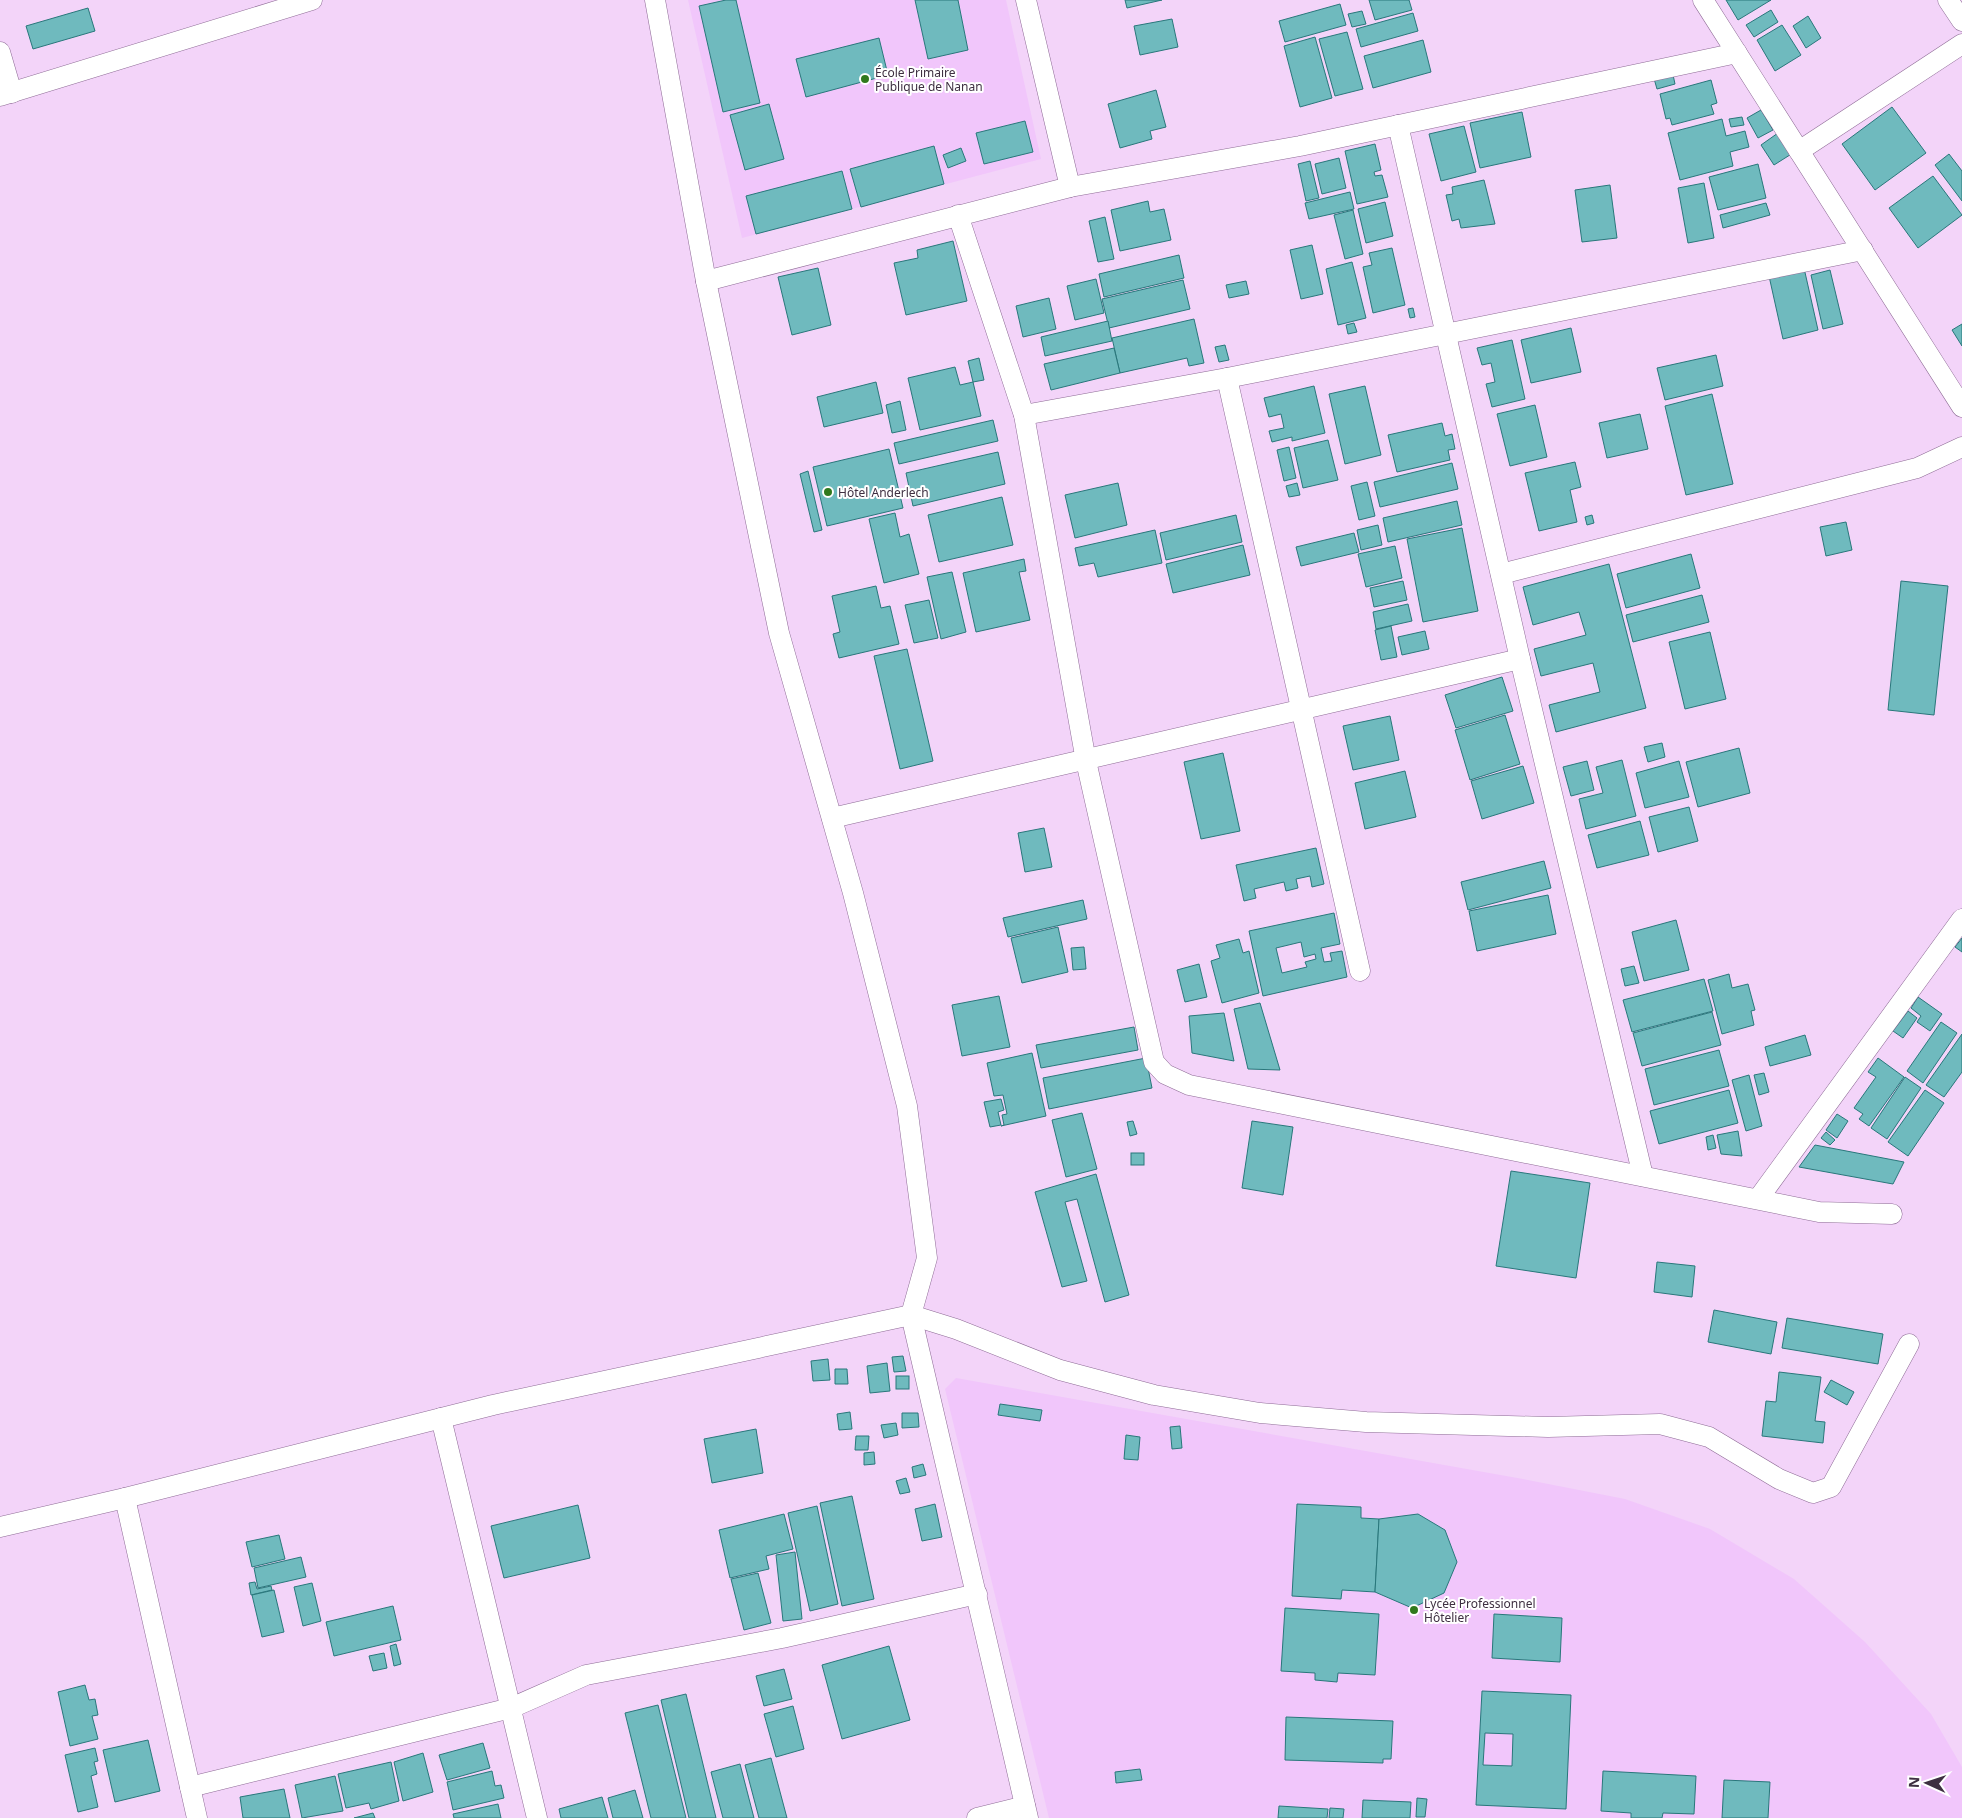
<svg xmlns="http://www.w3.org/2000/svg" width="1962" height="1818" font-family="'Noto Sans',sans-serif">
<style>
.built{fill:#f1c6fb}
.building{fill:#6fbabe;stroke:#29777b;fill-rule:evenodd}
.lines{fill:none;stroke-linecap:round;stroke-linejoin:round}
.minor-casing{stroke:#8e6c96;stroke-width:21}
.minor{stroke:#fff;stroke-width:20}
.poi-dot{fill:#30791d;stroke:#fff;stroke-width:2}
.labels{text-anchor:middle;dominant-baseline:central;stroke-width:4;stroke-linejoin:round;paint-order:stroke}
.poi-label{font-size:12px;fill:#3e2f41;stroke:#fff;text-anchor:start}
</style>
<rect width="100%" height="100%" fill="#f3d4f9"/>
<!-- built -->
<g class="built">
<polygon points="688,0 1006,0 1041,159 742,238"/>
<polygon points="956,1378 1523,1479 1625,1499 1710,1529 1794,1579 1865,1642 1931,1714 1962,1767 1962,1818 1049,1818 945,1389"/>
</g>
<!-- building -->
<g class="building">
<polygon points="726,0 736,0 760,103 723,112 699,6"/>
<polygon points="915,0 958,0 968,50 928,59"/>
<polygon points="1125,0 1162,0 1127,8"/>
<polygon points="1369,0 1409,0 1412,10 1375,20"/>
<polygon points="1726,0 1771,0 1738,20"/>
<polygon points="1340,4 1346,25 1285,42 1279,21"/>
<polygon points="88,8 95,31 33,49 26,26"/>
<polygon points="1771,10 1778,22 1754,37 1746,25"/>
<polygon points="1362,11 1366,24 1352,27 1348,14"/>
<polygon points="1413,13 1418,31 1361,47 1356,29"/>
<polygon points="1808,16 1821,38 1806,48 1793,26"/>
<polygon points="1172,19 1178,47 1140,55 1134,26"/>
<polygon points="1782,25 1801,55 1775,71 1757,40"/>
<polygon points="1347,32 1363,89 1335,96 1319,39"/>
<polygon points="1315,37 1332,98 1300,107 1284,46"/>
<polygon points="879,38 888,75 806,97 796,59"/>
<polygon points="1423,40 1431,72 1373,88 1364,56"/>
<polygon points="1672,70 1675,84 1657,89 1653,75"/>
<polygon points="1711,80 1717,103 1711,105 1714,114 1672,125 1670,118 1666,119 1660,94"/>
<polygon points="1156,90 1166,127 1150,131 1152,139 1120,148 1108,104"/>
<polygon points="769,104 784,159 745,170 730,115"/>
<polygon points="1892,107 1926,153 1875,190 1842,144"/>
<polygon points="1761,110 1773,130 1758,138 1747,118"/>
<polygon points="1522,112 1531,157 1480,168 1470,123"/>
<polygon points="1742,117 1744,125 1731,127 1729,119"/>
<polygon points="1722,119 1726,136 1745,131 1749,147 1730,152 1733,166 1680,180 1668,133"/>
<polygon points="1025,121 1033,152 984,164 976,133"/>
<polygon points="1464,126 1476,172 1441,181 1429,134"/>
<polygon points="1778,133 1793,153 1774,165 1761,145"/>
<polygon points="1375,144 1381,170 1374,172 1375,176 1382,175 1388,197 1357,204 1345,151"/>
<polygon points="934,146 944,184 861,207 850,169"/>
<polygon points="961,148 966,161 948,168 943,155"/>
<polygon points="1949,154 1962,171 1962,201 1935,165"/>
<polygon points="1339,158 1346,188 1322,194 1315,164"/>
<polygon points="1310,161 1319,198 1306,201 1298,164"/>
<polygon points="1758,164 1766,198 1718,210 1709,177"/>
<polygon points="842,171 852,209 756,234 746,196"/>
<polygon points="1933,176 1962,215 1918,248 1889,208"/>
<polygon points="1484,180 1495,224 1461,228 1459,219 1452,221 1446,195 1453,194 1452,187"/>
<polygon points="1704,183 1714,238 1688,243 1678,188"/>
<polygon points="1610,185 1617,238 1582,242 1575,190"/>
<polygon points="1350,192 1354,209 1309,219 1305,203"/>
<polygon points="1148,201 1150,212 1164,209 1171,240 1120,251 1111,210"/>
<polygon points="1385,202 1393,236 1366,243 1358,209"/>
<polygon points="1766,203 1770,215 1723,228 1720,215"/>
<polygon points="1353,210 1363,254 1345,259 1334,215"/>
<polygon points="1105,217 1114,259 1098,262 1089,221"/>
<polygon points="953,241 967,301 906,315 894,263 918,258 917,250"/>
<polygon points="1312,245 1323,294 1301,299 1290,250"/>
<polygon points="1392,248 1405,305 1373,313 1363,267 1372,265 1369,253"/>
<polygon points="1179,255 1184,278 1104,297 1099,274"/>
<polygon points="1352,262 1366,318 1338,325 1326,269"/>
<polygon points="818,268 831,325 792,335 778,277"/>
<polygon points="1804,268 1818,330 1783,339 1769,276"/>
<polygon points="1830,270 1843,324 1823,329 1811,275"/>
<polygon points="1096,279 1104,313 1075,320 1067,286"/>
<polygon points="1183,280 1190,309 1109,328 1102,299"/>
<polygon points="1246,281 1249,294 1229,298 1226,285"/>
<polygon points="1049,298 1056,329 1023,337 1016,306"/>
<polygon points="1413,308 1415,317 1410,318 1408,309"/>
<polygon points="1194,319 1204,363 1189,366 1187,358 1120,373 1112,338"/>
<polygon points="1108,321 1112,341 1045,356 1041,337"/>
<polygon points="1354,323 1357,332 1348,334 1346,325"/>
<polygon points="1962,324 1962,346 1952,330"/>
<polygon points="1571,328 1581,372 1531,383 1521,340"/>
<polygon points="1512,340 1525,399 1492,407 1486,384 1495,382 1491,363 1482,365 1477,348"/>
<polygon points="1225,345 1229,360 1219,362 1215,347"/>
<polygon points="1114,348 1120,373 1051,390 1044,364"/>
<polygon points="1716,355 1723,386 1665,400 1657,368"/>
<polygon points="979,358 984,380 973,382 968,361"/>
<polygon points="955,367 960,385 973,382 981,416 920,430 908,378"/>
<polygon points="876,382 883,413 824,427 817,397"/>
<polygon points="1314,386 1325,433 1292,441 1292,437 1272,442 1269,431 1284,428 1281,414 1269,417 1264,398"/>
<polygon points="1365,386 1381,455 1345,464 1329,394"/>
<polygon points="1712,394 1733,484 1686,495 1665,406"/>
<polygon points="900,401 906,430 892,433 886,405"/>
<polygon points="1535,405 1547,457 1510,466 1497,414"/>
<polygon points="1640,414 1648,449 1607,458 1599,423"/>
<polygon points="993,420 998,441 899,464 894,443"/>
<polygon points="1442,423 1445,436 1452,434 1455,449 1448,450 1450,460 1397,472 1388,435"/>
<polygon points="1328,440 1338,480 1303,488 1294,448"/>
<polygon points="1289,447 1296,478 1284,481 1277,450"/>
<polygon points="889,449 903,508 827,526 813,467"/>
<polygon points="998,452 1005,484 913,506 906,473"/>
<polygon points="1575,462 1581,487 1570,490 1577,522 1539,531 1525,473"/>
<polygon points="1452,463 1458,489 1380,507 1374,482"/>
<polygon points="808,471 822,530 814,532 800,474"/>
<polygon points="1367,482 1375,516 1359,520 1351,486"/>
<polygon points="1118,483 1127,525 1075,538 1065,495"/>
<polygon points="1297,483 1300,495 1289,497 1286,486"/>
<polygon points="1002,497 1013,545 939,562 928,515"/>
<polygon points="1457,501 1462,525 1388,542 1383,518"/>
<polygon points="895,513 900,537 909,534 919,574 884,583 869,519"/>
<polygon points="1236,515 1242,542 1166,560 1160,533"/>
<polygon points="1592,515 1594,523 1587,525 1585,517"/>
<polygon points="1846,522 1852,550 1826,556 1820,527"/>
<polygon points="1378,525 1382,545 1361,550 1357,530"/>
<polygon points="1462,528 1478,611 1423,622 1407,539"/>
<polygon points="1155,530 1162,563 1098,577 1094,563 1079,566 1075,548"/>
<polygon points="1354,533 1359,552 1301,566 1296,547"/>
<polygon points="1243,545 1250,575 1173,593 1166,564"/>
<polygon points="1395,546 1402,578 1366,587 1358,554"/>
<polygon points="1691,554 1700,588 1626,608 1617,574"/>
<polygon points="1024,559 1026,571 1019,572 1030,620 976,632 963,573"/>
<polygon points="1609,564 1646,708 1556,732 1549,705 1600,692 1593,663 1541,676 1534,649 1586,635 1579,612 1533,625 1523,587"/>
<polygon points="952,572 966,632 941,639 927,577"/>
<polygon points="1403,581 1407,600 1374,607 1370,588"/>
<polygon points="1901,581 1948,586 1934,715 1888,710"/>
<polygon points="876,586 881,608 890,606 899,644 839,658 833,634 840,632 832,596"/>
<polygon points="1702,595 1709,622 1633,642 1626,615"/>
<polygon points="929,600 938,638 914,643 905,605"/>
<polygon points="1408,604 1412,621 1376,629 1373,612"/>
<polygon points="1391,626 1397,657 1381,660 1375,630"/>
<polygon points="1425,631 1429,649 1402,655 1398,637"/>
<polygon points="1710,632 1726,699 1685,709 1669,642"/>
<polygon points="907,649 933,761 900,769 874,656"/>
<polygon points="1502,677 1513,711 1456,728 1445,695"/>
<polygon points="1505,715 1520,764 1470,780 1455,730"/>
<polygon points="1390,716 1399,760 1353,770 1343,726"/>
<polygon points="1662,743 1665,757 1648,762 1644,747"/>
<polygon points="1739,748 1750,793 1698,807 1686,762"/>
<polygon points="1223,753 1240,831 1201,839 1184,762"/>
<polygon points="1622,760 1636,816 1586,829 1579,799 1603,793 1596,767"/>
<polygon points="1587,761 1594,790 1571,796 1563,767"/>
<polygon points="1679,761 1689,797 1645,808 1636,773"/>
<polygon points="1523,766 1534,803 1482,819 1471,781"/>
<polygon points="1405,771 1416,817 1365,829 1355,783"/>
<polygon points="1689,807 1698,841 1658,852 1649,817"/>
<polygon points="1640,821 1649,855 1597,868 1588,835"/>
<polygon points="1044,828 1052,867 1025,872 1018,833"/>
<polygon points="1316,848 1324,884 1312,887 1310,876 1296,879 1298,888 1286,891 1284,882 1254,889 1256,898 1244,901 1236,865"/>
<polygon points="1544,861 1551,888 1468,910 1461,882"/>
<polygon points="1548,895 1556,934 1477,951 1469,911"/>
<polygon points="1083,900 1087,919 1008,937 1003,918"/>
<path d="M1334,913l6,31 -19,4 3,14 8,-1 -2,-8 12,-2 5,26 -84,19 -14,-65zM1301,942l3,15 11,-3 1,5 -11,3 2,5 -25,6 -6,-25z"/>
<polygon points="1676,920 1689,970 1644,981 1632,932"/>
<polygon points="1058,927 1068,972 1022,983 1011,938"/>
<polygon points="1962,938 1962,952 1955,947"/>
<polygon points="1239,939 1243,953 1249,951 1259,993 1222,1003 1211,961 1220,958 1216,945"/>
<polygon points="1084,947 1086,969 1073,970 1071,948"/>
<polygon points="1199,964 1207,997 1185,1002 1177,970"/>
<polygon points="1634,966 1639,983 1625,986 1621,969"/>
<polygon points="1729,974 1732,988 1748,984 1755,1010 1751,1011 1754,1025 1722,1034 1708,980"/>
<polygon points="1704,979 1713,1011 1632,1032 1623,1000"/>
<polygon points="999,996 1010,1047 962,1056 952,1005"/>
<polygon points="1918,997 1942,1014 1930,1031 1917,1022 1921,1016 1911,1008"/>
<polygon points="1260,1003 1280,1070 1248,1069 1234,1009"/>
<polygon points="1908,1011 1917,1018 1903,1038 1893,1031"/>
<polygon points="1712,1012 1721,1045 1642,1066 1633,1033"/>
<polygon points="1224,1013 1234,1061 1192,1053 1189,1016"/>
<polygon points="1941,1022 1957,1033 1923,1083 1907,1071"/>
<polygon points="1134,1027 1138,1050 1041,1068 1036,1045"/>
<polygon points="1962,1034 1962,1072 1944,1097 1926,1085"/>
<polygon points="1805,1035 1811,1055 1770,1066 1765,1047"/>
<polygon points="1719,1050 1729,1086 1654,1105 1645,1069"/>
<polygon points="1032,1053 1046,1116 1001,1126 1004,1125 1002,1115 1007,1114 1003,1095 994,1096 987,1063"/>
<polygon points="1146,1058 1152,1088 1049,1109 1043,1078"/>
<polygon points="1878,1058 1904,1077 1869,1126 1859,1119 1863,1114 1854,1108 1876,1077 1868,1072"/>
<polygon points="1764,1073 1769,1092 1759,1095 1754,1075"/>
<polygon points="1749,1075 1762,1126 1746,1131 1732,1080"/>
<polygon points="1905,1077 1921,1088 1887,1139 1871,1128"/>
<polygon points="1729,1090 1738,1123 1659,1144 1650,1111"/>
<polygon points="1925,1090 1944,1103 1908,1156 1888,1142"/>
<polygon points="1001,1099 1004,1110 998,1112 1001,1125 990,1127 984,1102"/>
<polygon points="1082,1113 1097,1169 1066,1177 1052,1120"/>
<polygon points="1837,1114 1848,1121 1837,1138 1826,1130"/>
<polygon points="1133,1121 1137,1134 1130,1136 1127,1122"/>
<polygon points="1252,1121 1293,1127 1283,1195 1242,1188"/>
<polygon points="1738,1131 1742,1156 1721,1154 1717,1135"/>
<polygon points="1826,1132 1835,1140 1830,1145 1821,1138"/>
<polygon points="1713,1135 1716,1148 1708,1150 1706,1137"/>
<polygon points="1815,1145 1904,1162 1893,1184 1799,1167"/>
<rect x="1131" y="1153" width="13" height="12"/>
<polygon points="1511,1171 1590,1183 1576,1278 1496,1266"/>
<polygon points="1096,1174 1129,1295 1105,1302 1077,1199 1065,1202 1087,1281 1062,1287 1035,1192"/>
<polygon points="1657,1262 1695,1266 1692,1297 1654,1292"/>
<polygon points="1714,1310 1777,1322 1771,1354 1708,1342"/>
<polygon points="1787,1318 1883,1334 1878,1364 1782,1348"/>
<polygon points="903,1356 906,1371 894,1372 892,1357"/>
<polygon points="828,1359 830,1380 813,1381 811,1361"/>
<polygon points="887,1363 890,1391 870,1393 867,1366"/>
<polygon points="835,1369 847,1369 848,1384 835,1384"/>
<polygon points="1779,1372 1821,1377 1815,1421 1825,1422 1823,1443 1762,1436 1766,1401 1776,1402"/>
<rect x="896" y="1376" width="13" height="13"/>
<polygon points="1831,1380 1854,1392 1847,1405 1824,1392"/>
<polygon points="1000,1404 1042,1410 1040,1421 998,1415"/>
<polygon points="850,1412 852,1429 839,1430 837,1414"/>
<polygon points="902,1413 918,1413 919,1427 902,1428"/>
<polygon points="896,1423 898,1435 884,1438 881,1425"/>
<polygon points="1180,1426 1182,1448 1172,1449 1170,1427"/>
<polygon points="756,1429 763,1473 712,1483 704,1439"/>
<polygon points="1126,1435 1140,1437 1138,1460 1124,1459"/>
<polygon points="856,1436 869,1436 868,1450 855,1450"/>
<polygon points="874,1452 875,1464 864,1465 864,1453"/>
<polygon points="923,1464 926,1475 914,1478 912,1467"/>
<polygon points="906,1478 910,1492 900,1494 896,1481"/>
<polygon points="852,1496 874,1599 842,1606 820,1503"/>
<polygon points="935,1504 942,1537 922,1541 915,1509"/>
<polygon points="1297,1504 1361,1507 1361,1518 1379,1519 1375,1592 1342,1590 1341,1599 1292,1596"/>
<polygon points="578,1505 590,1558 504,1578 491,1526"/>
<polygon points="817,1506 838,1604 810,1611 788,1513"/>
<polygon points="784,1514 793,1549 766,1556 769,1569 730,1578 719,1530"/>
<polygon points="1418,1514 1445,1530 1457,1562 1444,1593 1412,1608 1375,1592 1379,1519"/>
<polygon points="279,1535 285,1559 252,1567 246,1542"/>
<polygon points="795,1552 802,1619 783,1621 776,1555"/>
<polygon points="301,1557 306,1577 258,1588 254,1568"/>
<polygon points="758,1573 771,1623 744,1630 731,1579"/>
<polygon points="255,1582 257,1589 271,1586 272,1590 251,1595 249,1583"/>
<polygon points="312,1583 321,1621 303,1626 294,1587"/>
<polygon points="274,1590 284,1632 262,1637 252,1595"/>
<polygon points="393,1606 401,1640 334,1656 326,1622"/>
<polygon points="1285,1608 1379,1614 1375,1675 1338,1673 1337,1682 1315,1680 1315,1673 1281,1671"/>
<polygon points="1494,1614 1562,1618 1560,1662 1492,1658"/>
<polygon points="396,1644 401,1664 394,1666 390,1646"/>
<polygon points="889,1646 910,1720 842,1739 822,1665"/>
<polygon points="384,1653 387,1668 373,1671 369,1656"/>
<polygon points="784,1669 792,1699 764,1706 756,1676"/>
<polygon points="85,1685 89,1700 95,1699 98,1715 92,1716 98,1739 70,1746 58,1692"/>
<path d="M1482,1691l89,4 -5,114 -90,-4zM1485,1733l28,1 -1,32 -29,-1z"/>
<polygon points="686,1694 716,1818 689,1818 661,1700"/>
<polygon points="658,1705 686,1818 651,1818 625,1713"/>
<polygon points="793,1706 804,1749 776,1757 764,1714"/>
<polygon points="1286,1717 1393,1721 1391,1759 1383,1759 1383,1763 1285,1760"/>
<polygon points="148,1740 160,1791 115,1802 103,1750"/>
<polygon points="483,1743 490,1768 447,1780 439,1755"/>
<polygon points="95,1748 98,1761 94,1762 97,1774 91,1776 98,1807 78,1812 65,1755"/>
<polygon points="423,1753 433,1792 403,1801 394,1762"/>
<polygon points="771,1758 787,1818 759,1818 745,1765"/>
<polygon points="391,1762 399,1801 371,1809 369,1803 346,1808 338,1774"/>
<polygon points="740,1764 754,1818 723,1818 711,1772"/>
<polygon points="1140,1769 1142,1780 1116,1783 1115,1772"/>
<polygon points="492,1771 495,1786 501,1785 504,1798 453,1810 447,1782"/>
<polygon points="1603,1771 1696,1776 1694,1814 1663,1813 1662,1818 1631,1818 1631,1813 1601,1811"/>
<polygon points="335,1776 343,1811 302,1818 295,1785"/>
<polygon points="1724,1780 1770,1782 1768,1818 1722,1818"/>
<polygon points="284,1789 290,1818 243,1818 240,1797"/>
<polygon points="635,1790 643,1818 613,1818 608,1798"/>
<polygon points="602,1797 608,1818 561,1818 559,1809"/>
<polygon points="1417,1798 1427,1799 1425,1817 1416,1817"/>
<polygon points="1363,1800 1411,1802 1410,1818 1362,1818"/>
<polygon points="498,1804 501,1818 454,1818 453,1814"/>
<polygon points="1279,1806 1328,1809 1327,1818 1278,1818"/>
<polygon points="1330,1808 1344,1809 1343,1818 1329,1818"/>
<polygon points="373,1813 375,1818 354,1818"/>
</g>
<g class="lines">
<defs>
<g id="minor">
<polyline points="655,0 706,281 779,633 853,893 907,1106 927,1258 911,1315 1028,1818"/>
<polyline points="1026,0 1070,187"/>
<polyline points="1703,0 1962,407"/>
<polyline points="1948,0 1962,21"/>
<polyline points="0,52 12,93"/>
<polyline points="0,96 312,0"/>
<polyline points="1398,125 1520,659 1643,1176"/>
<polyline points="1799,151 1962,44"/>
<polyline points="958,215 1024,415 1086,761 1154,1062 1165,1074 1189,1085 1819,1212 1892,1214"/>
<polyline points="706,281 1070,187 1300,146 1737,53"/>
<polyline points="1227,378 1360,971"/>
<polyline points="1024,415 1227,378 1863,250"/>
<polyline points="1501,574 1917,468 1962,447"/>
<polyline points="832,818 1520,659"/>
<polyline points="1758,1199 1962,919"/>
<polyline points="441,1418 537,1818"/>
<polyline points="125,1498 197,1818"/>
<polyline points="0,1527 125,1498 493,1405 911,1315 956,1329 1060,1370 1154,1395 1260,1413 1366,1422 1548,1427 1660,1424 1709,1437 1779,1479 1813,1493 1831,1487 1909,1344"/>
<polyline points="190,1787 511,1708 586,1675 782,1638 977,1594"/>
<polyline points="977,1818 1025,1806"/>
</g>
</defs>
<!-- minor casing -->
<use href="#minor" class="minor-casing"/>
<!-- minor -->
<use href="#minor" class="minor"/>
</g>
<!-- markers -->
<g class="poi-dot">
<circle cx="865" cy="79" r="5"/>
<circle cx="828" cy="492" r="5"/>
<circle cx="1414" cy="1610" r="5"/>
</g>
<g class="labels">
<!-- poi labels -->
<g class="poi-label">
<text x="875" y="72">École Primaire<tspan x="875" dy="14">Publique de Nanan</tspan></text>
<text x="838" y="492">Hôtel Anderlech</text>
<text x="1424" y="1603">Lycée Professionnel<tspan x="1424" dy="14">Hôtelier</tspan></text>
</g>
</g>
<!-- north arrow -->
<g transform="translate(1927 1783) rotate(273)" stroke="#ffffff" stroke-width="4" paint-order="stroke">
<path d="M0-4L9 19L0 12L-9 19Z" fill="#3e2f41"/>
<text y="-8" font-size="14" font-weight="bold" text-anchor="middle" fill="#3e2f41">N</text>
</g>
</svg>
